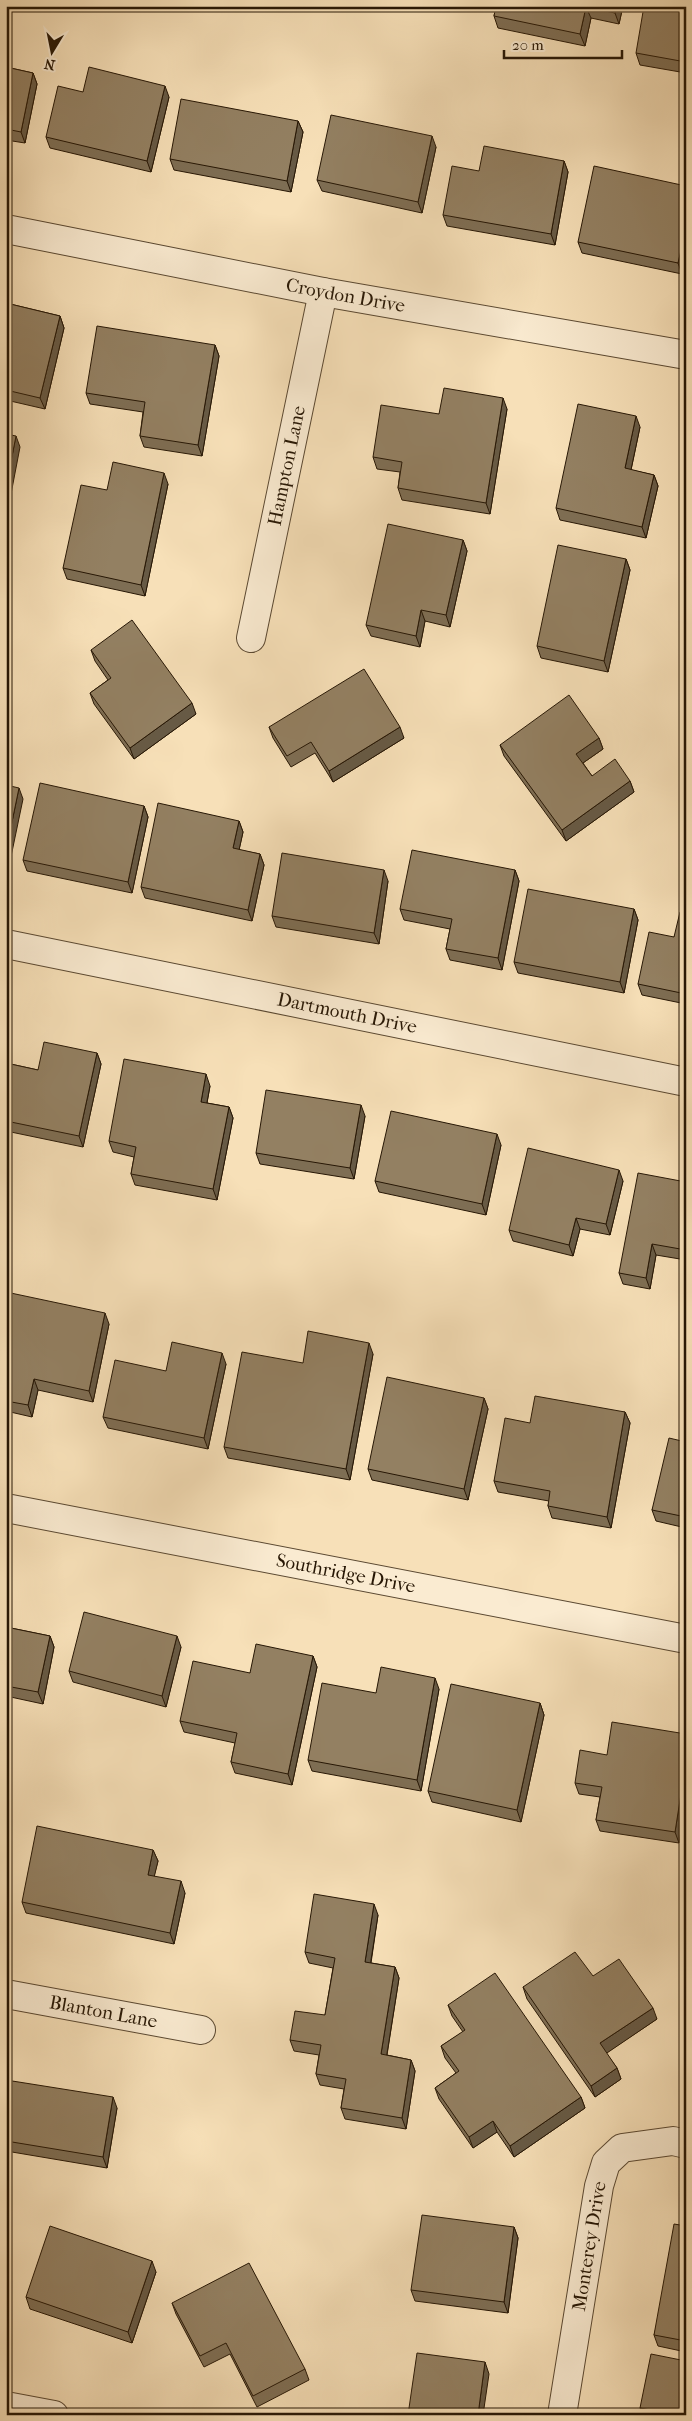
<svg xmlns="http://www.w3.org/2000/svg" width="692" height="2421" font-family="'IM FELL French Canon',serif">
<style>
.lines{fill:none;stroke-linecap:round;stroke-linejoin:round}
.minor-casing{stroke:#5b4932;stroke-width:30}
.minor{stroke:#faebd1;stroke-width:28}
.wall{fill:#7e6e54;stroke:#271705}
.shaded-wall{fill:#675a45;stroke:#271705}
.building{fill:#938062;stroke:#271705}
.labels{text-anchor:middle;dominant-baseline:central;stroke-width:4;stroke-linejoin:round;paint-order:stroke}
.street-label{font-size:19px;fill:#271705;stroke:#faebd1}
</style>
<rect width="100%" height="100%" fill="#f7e0b8"/>
<filter id="stains"><feTurbulence type="fractalNoise" baseFrequency=".004" numOctaves="4"/><feColorMatrix values="0 0 0 0 .2 0 0 0 0 .09 0 0 0 0 .02 0 0 0 .5 -.17"/></filter>
<radialGradient id="worn" r=".72"><stop offset=".6" stop-color="#630" stop-opacity="0"/><stop offset="1" stop-color="#630" stop-opacity=".3"/></radialGradient>
<g class="lines">
<defs>
<g id="minor">
<path id="s1" d="M6,229l317,63 363,63"/>
<path id="s2" d="M251,638l72,-346"/>
<path id="s3" d="M6,944l680,138"/>
<path id="s4" d="M6,1508l680,131"/>
<path id="s5" d="M6,1994l195,36"/>
<polyline points="6,2406 54,2415"/>
<path id="s6" d="M562,2415l37,-229 7,-23 16,-15 51,-7 13,3"/>
</g>
</defs>
<!-- minor casing -->
<use href="#minor" class="minor-casing"/>
<!-- minor -->
<use href="#minor" class="minor"/>
</g>
<!-- wall -->
<g class="wall">
<polygon points="496,6 623,6 619,24 591,18 585,46 498,28 494,16"/>
<polygon points="686,6 686,73 640,65 636,53"/>
<polygon points="6,37 10,48 6,67 33,73 37,84 25,143 6,140"/>
<polygon points="83,92 169,97 151,172 50,148 46,137"/>
<polygon points="298,121 303,132 291,192 174,170 170,159"/>
<polygon points="436,147 422,213 322,191 317,180"/>
<polygon points="564,161 568,172 555,245 447,226 443,215 479,171"/>
<polygon points="686,186 686,258 682,274 582,253 578,242"/>
<polygon points="6,303 60,316 64,328 45,409 6,400"/>
<polygon points="215,345 219,356 202,456 144,447 140,436 143,412 90,404 86,393"/>
<polygon points="507,409 490,514 402,500 398,488 400,472 377,469 373,457 439,414"/>
<polygon points="640,427 631,470 654,475 658,486 646,538 560,520 556,508"/>
<polygon points="168,484 145,596 67,579 63,568"/>
<polygon points="463,540 467,551 450,627 425,621 420,647 371,636 366,625"/>
<polygon points="626,559 630,570 608,672 541,658 537,646"/>
<polygon points="91,650 196,714 134,759 94,704 90,693 108,680 95,661"/>
<polygon points="269,727 404,738 333,782 315,753 291,767 273,738"/>
<polygon points="599,738 603,749 583,763 592,776 630,781 634,792 566,841 504,756 500,745"/>
<polygon points="144,806 148,817 132,893 27,871 23,860"/>
<polygon points="239,821 243,832 239,850 260,854 264,865 252,921 145,898 141,887"/>
<polygon points="515,870 519,881 502,970 450,960 446,949 450,929 404,920 400,909"/>
<polygon points="388,881 379,944 276,927 272,916"/>
<polygon points="634,909 638,920 624,993 518,973 514,962"/>
<polygon points="686,913 686,1004 642,995 638,984 674,937"/>
<polygon points="97,1053 101,1064 83,1147 6,1131 6,1063 38,1070"/>
<polygon points="210,1086 207,1103 229,1107 233,1118 217,1200 135,1185 131,1174 134,1157 113,1152 109,1141"/>
<polygon points="365,1116 354,1179 260,1164 256,1153"/>
<polygon points="501,1145 486,1215 379,1192 375,1181"/>
<polygon points="623,1181 610,1235 580,1229 573,1256 513,1241 509,1230"/>
<polygon points="686,1182 686,1260 656,1255 650,1289 623,1284 619,1273"/>
<polygon points="6,1292 109,1324 93,1402 38,1390 32,1417 6,1411"/>
<polygon points="373,1354 350,1480 228,1458 224,1447 303,1363"/>
<polygon points="226,1364 208,1449 108,1428 103,1417 166,1371"/>
<polygon points="484,1398 488,1409 468,1500 372,1480 368,1469"/>
<polygon points="625,1412 630,1423 611,1528 552,1518 548,1506 549,1501 498,1492 494,1481 530,1423"/>
<polygon points="686,1442 686,1528 656,1521 652,1510"/>
<polygon points="6,1627 50,1636 54,1647 43,1704 6,1696"/>
<polygon points="181,1647 166,1707 73,1682 69,1671"/>
<polygon points="313,1656 317,1667 292,1785 235,1773 231,1762 235,1743 184,1732 180,1721 250,1673"/>
<polygon points="439,1689 421,1791 312,1771 308,1760 376,1693"/>
<polygon points="540,1703 544,1715 521,1822 432,1802 428,1791"/>
<polygon points="686,1734 679,1843 600,1831 596,1820 600,1797 579,1794 575,1783 607,1755"/>
<polygon points="153,1850 158,1861 154,1876 185,1893 174,1944 26,1913 22,1902"/>
<polygon points="378,1915 371,1963 395,1967 399,1978 387,2055 411,2060 415,2071 406,2129 345,2119 341,2108 344,2089 320,2085 316,2074 319,2055 294,2051 290,2040 325,2015 333,1968 309,1963 305,1952"/>
<polygon points="593,1976 657,2019 606,2053 617,2068 621,2079 595,2097 527,1999 523,1987"/>
<polygon points="448,2005 581,2097 585,2108 514,2157 497,2132 473,2148 439,2099 435,2088 456,2073 445,2058 441,2046 463,2032 452,2016"/>
<polygon points="6,2080 117,2108 107,2168 6,2151"/>
<polygon points="686,2226 686,2352 658,2346 654,2335"/>
<polygon points="514,2227 518,2238 508,2313 415,2301 411,2290"/>
<polygon points="156,2272 132,2343 30,2309 26,2297"/>
<polygon points="172,2303 305,2369 309,2380 257,2407 230,2354 204,2367 176,2314"/>
<polygon points="640,2408 686,2415 643,2415"/>
</g>
<!-- shaded-wall -->
<g class="shaded-wall">
<polygon points="617,6 623,6 619,24 615,13"/>
<polygon points="586,7 591,18 585,46 580,34"/>
<polygon points="6,37 10,48 6,68"/>
<polygon points="33,73 37,84 25,143 21,132"/>
<polygon points="165,86 169,97 151,172 147,161"/>
<polygon points="298,121 303,132 291,192 287,181"/>
<polygon points="432,136 436,147 422,213 418,202"/>
<polygon points="564,161 568,172 555,245 551,234"/>
<polygon points="686,228 686,258 682,274 678,263"/>
<polygon points="60,316 64,328 45,409 40,398"/>
<polygon points="215,345 219,356 202,456 198,445"/>
<polygon points="503,398 507,409 490,514 486,503"/>
<polygon points="636,416 640,427 629,479 625,468"/>
<polygon points="16,436 20,447 6,520 6,487"/>
<polygon points="164,473 168,484 145,596 141,585"/>
<polygon points="654,475 658,486 646,538 642,527"/>
<polygon points="463,540 467,551 450,627 446,615"/>
<polygon points="626,559 630,570 608,672 604,661"/>
<polygon points="421,610 425,621 420,647 416,636"/>
<polygon points="192,703 196,714 134,759 130,748"/>
<polygon points="400,727 404,738 333,782 329,771"/>
<polygon points="599,738 603,749 580,765 576,754"/>
<polygon points="630,781 634,792 566,841 562,830"/>
<polygon points="19,788 23,799 8,871 6,865 6,851"/>
<polygon points="144,806 148,817 132,893 128,882"/>
<polygon points="239,821 243,832 237,859 233,848"/>
<polygon points="260,854 264,865 252,921 248,910"/>
<polygon points="384,870 388,881 379,944 374,933"/>
<polygon points="515,870 519,881 502,970 498,958"/>
<polygon points="634,909 638,920 624,993 620,982"/>
<polygon points="97,1053 101,1064 83,1147 79,1136"/>
<polygon points="206,1074 210,1086 205,1113 201,1102"/>
<polygon points="361,1105 365,1116 354,1179 350,1168"/>
<polygon points="229,1107 233,1118 217,1200 213,1189"/>
<polygon points="497,1134 501,1145 486,1215 482,1204"/>
<polygon points="619,1170 623,1181 610,1235 606,1224"/>
<polygon points="576,1218 580,1229 573,1256 569,1245"/>
<polygon points="652,1244 656,1255 650,1289 646,1278"/>
<polygon points="105,1313 109,1324 93,1402 89,1391"/>
<polygon points="369,1343 373,1354 350,1480 346,1469"/>
<polygon points="222,1353 226,1364 208,1449 204,1438"/>
<polygon points="34,1379 38,1390 32,1417 28,1405"/>
<polygon points="484,1398 488,1409 468,1500 464,1489"/>
<polygon points="625,1412 630,1423 611,1528 607,1517"/>
<polygon points="50,1636 54,1647 43,1704 38,1692"/>
<polygon points="177,1636 181,1647 166,1707 162,1696"/>
<polygon points="313,1656 317,1667 292,1785 288,1774"/>
<polygon points="435,1678 439,1689 421,1791 417,1780"/>
<polygon points="540,1703 544,1715 521,1822 517,1810"/>
<polygon points="686,1762 686,1799 679,1843 675,1832"/>
<polygon points="153,1850 158,1861 152,1886 148,1875"/>
<polygon points="181,1881 185,1893 174,1944 170,1933"/>
<polygon points="374,1904 378,1915 369,1973 365,1962"/>
<polygon points="395,1967 399,1978 385,2066 381,2054"/>
<polygon points="653,2008 657,2019 604,2055 600,2043"/>
<polygon points="411,2060 415,2071 406,2129 402,2118"/>
<polygon points="617,2068 621,2079 595,2097 591,2086"/>
<polygon points="113,2097 117,2108 107,2168 103,2157"/>
<polygon points="581,2097 585,2108 514,2157 510,2146"/>
<polygon points="493,2121 497,2132 473,2148 469,2137"/>
<polygon points="7,2213 11,2224 6,2248 6,2215"/>
<polygon points="514,2227 518,2238 508,2313 504,2302"/>
<polygon points="152,2261 156,2272 132,2343 128,2332"/>
<polygon points="485,2362 489,2374 483,2415 478,2415"/>
</g>
<!-- building -->
<g class="building">
<polygon points="496,6 617,6 615,13 586,7 580,34 494,16"/>
<polygon points="644,6 686,6 686,62 636,53"/>
<polygon points="6,67 33,73 21,132 6,129"/>
<polygon points="89,67 165,86 147,161 46,137 58,86 83,92"/>
<polygon points="181,99 298,121 287,181 170,159"/>
<polygon points="331,115 432,136 418,202 317,180"/>
<polygon points="484,146 564,161 551,234 443,215 452,166 479,171"/>
<polygon points="594,166 686,186 686,228 678,263 578,242"/>
<polygon points="6,303 60,316 40,398 6,390"/>
<polygon points="97,326 215,345 198,445 140,436 145,402 86,393"/>
<polygon points="444,388 503,398 486,503 398,488 402,462 373,457 381,405 439,414"/>
<polygon points="578,404 636,416 625,468 654,475 642,527 556,508"/>
<polygon points="6,434 16,436 6,487"/>
<polygon points="113,462 164,473 141,585 63,568 81,485 107,490"/>
<polygon points="388,524 463,540 446,615 421,610 416,636 366,625"/>
<polygon points="558,545 626,559 604,661 537,646"/>
<polygon points="132,620 192,703 130,748 90,693 111,678 91,650"/>
<polygon points="364,669 400,727 329,771 311,742 287,756 269,727"/>
<polygon points="569,695 599,738 576,754 592,776 615,759 630,781 562,830 500,745"/>
<polygon points="40,783 144,806 128,882 23,860"/>
<polygon points="6,785 19,788 6,851"/>
<polygon points="158,803 239,821 233,848 260,854 248,910 141,887"/>
<polygon points="412,850 515,870 498,958 446,949 452,919 400,909"/>
<polygon points="282,853 384,870 374,933 272,916"/>
<polygon points="528,889 634,909 620,982 514,962"/>
<polygon points="680,912 686,913 686,994 638,984 649,932 674,937"/>
<polygon points="44,1042 97,1053 79,1136 6,1121 6,1063 38,1070"/>
<polygon points="124,1059 206,1074 201,1102 229,1107 213,1189 131,1174 136,1147 109,1141"/>
<polygon points="266,1090 361,1105 350,1168 256,1153"/>
<polygon points="391,1111 497,1134 482,1204 375,1181"/>
<polygon points="528,1148 619,1170 606,1224 576,1218 569,1245 509,1230"/>
<polygon points="638,1173 686,1182 686,1250 652,1244 646,1278 619,1273"/>
<polygon points="6,1292 105,1313 89,1391 34,1379 28,1405 6,1401"/>
<polygon points="308,1331 369,1343 346,1469 224,1447 242,1352 303,1363"/>
<polygon points="172,1342 222,1353 204,1438 103,1417 115,1360 166,1371"/>
<polygon points="387,1377 484,1398 464,1489 368,1469"/>
<polygon points="535,1396 625,1412 607,1517 548,1506 550,1491 494,1481 505,1418 530,1423"/>
<polygon points="669,1438 686,1442 686,1517 652,1510"/>
<polygon points="84,1612 177,1636 162,1696 69,1671"/>
<polygon points="6,1627 50,1636 38,1692 6,1686"/>
<polygon points="256,1644 313,1656 288,1774 231,1762 237,1733 180,1721 193,1661 250,1673"/>
<polygon points="381,1667 435,1678 417,1780 308,1760 322,1683 376,1693"/>
<polygon points="451,1684 540,1703 517,1810 428,1791"/>
<polygon points="612,1722 686,1734 686,1762 675,1832 596,1820 602,1787 575,1783 580,1750 607,1755"/>
<polygon points="37,1826 153,1850 148,1875 181,1881 170,1933 22,1902"/>
<polygon points="314,1894 374,1904 365,1962 395,1967 381,2054 411,2060 402,2118 341,2108 346,2079 316,2074 321,2045 290,2040 295,2011 325,2015 335,1958 305,1952"/>
<polygon points="575,1952 593,1976 619,1959 653,2008 600,2043 617,2068 591,2086 523,1987"/>
<polygon points="495,1973 581,2097 510,2146 493,2121 469,2137 435,2088 459,2071 441,2046 465,2030 448,2005"/>
<polygon points="6,2080 113,2097 103,2157 6,2141"/>
<polygon points="422,2215 514,2227 504,2302 411,2290"/>
<polygon points="674,2224 686,2226 686,2341 654,2335"/>
<polygon points="50,2226 152,2261 128,2332 26,2297"/>
<polygon points="249,2263 305,2369 253,2396 226,2343 200,2356 172,2303"/>
<polygon points="417,2353 485,2362 478,2415 408,2415"/>
<polygon points="651,2354 686,2361 686,2415 667,2415 667,2413 640,2408"/>
</g>
<g class="labels">
<!-- street labels -->
<g class="street-label">
<text stroke="none"><textPath href="#s1" startOffset="346">Croydon Drive</textPath></text>
<text stroke="none"><textPath href="#s2" startOffset="176">Hampton Lane</textPath></text>
<text stroke="none"><textPath href="#s3" startOffset="348">Dartmouth Drive</textPath></text>
<text stroke="none"><textPath href="#s4" startOffset="346">Southridge Drive</textPath></text>
<text stroke="none"><textPath href="#s5" startOffset="99">Blanton Lane</textPath></text>
<text stroke="none"><textPath href="#s6" startOffset="171">Monterey Drive</textPath></text>
</g>
</g>
<!-- margin -->
<rect width="692" height="2421" fill="none" stroke="#f7e0b8" stroke-width="25"/>
<rect x="8" y="8" width="677" height="2406" fill="none" stroke="#271705" stroke-width="2.5"/>
<rect x="12" y="12" width="667" height="2396" fill="none" stroke="#271705"/>
<!-- north arrow -->
<g transform="translate(52 52) rotate(190)" stroke="#faebd1" stroke-width="4" paint-order="stroke">
<path d="M0-4L9 19L0 12L-9 19Z" fill="#271705"/>
<text y="-8" font-size="14" font-weight="bold" text-anchor="middle" fill="#271705">N</text>
</g>
<!-- scale -->
<path d="M504 50v8h118v-8" fill="none" stroke="#271705" stroke-width="2.5"/>
<text x="512" y="50" font-size="15" fill="#271705" stroke="#faebd1" stroke-width="4" paint-order="stroke">20 m</text>
<rect width="100%" height="100%" filter="url(#stains)"/>
<rect width="100%" height="100%" fill="url(#worn)"/>
</svg>
